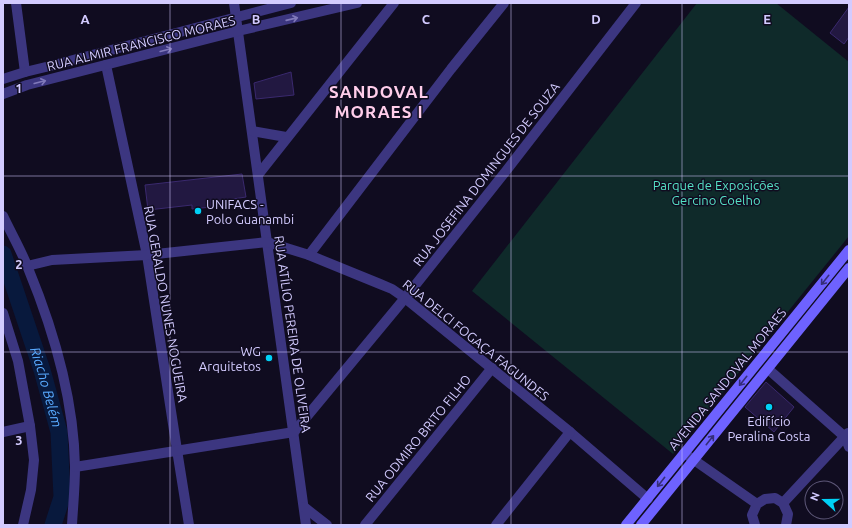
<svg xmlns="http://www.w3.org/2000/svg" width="852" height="528" font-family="Ubuntu,sans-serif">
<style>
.green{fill:#0f2a2a}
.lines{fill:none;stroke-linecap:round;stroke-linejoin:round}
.river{stroke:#08193d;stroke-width:17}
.building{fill:#221841;stroke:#3a296e}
.minor{stroke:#3c3680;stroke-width:10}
.secondary{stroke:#6e62ff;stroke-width:10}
.oneway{stroke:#8079b9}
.oneway2{stroke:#362e79}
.grid{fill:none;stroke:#d3cbff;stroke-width:1;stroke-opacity:0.55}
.poi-dot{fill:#00d1f6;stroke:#100c20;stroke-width:1.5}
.labels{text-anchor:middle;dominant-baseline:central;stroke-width:3;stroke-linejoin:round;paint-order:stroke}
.street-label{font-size:13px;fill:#d3cbff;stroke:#100c20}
.park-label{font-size:13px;fill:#55e1c5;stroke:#100c20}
.poi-label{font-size:13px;fill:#d3cbff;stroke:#100c20;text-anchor:start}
.water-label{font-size:14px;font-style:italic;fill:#59aaff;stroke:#100c20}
.district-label{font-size:17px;font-weight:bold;letter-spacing:1px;fill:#ffcdea;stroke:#100c20}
.grid-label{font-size:13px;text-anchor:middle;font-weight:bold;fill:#d3cbff;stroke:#100c20;stroke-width:3;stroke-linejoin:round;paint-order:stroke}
</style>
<rect width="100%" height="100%" fill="#100c20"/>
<!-- green -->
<polygon class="green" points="697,3 776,3 849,62 849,236 673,454 472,291"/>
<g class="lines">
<!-- river -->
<path class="river" id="s1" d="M3,254l39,116 17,62 3,65 -9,28"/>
</g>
<!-- building -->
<g class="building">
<polygon points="849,7 849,37 844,44 830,33"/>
<polygon points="291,72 294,95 256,99 254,83"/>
<polygon points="242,174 246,197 220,201 221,206 192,209 192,205 148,210 145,185"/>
<polygon points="766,382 794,407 774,432 745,407"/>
</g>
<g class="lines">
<!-- minor -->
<g class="minor">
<polyline points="16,3 25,72"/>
<polyline points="234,3 306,525"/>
<polyline points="106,65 147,255 177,450 189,525"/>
<polyline points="3,79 25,72 50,66 291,3"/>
<polyline points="3,94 27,85 238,31 357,3"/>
<polyline points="252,131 286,137"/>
<polyline points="258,175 394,3"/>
<path d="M3,216c8,17 18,34 25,52 26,63 46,130 47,199 0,20 -2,39 -3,58"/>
<polyline points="309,255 451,69 504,3"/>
<polyline points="27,266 52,260 147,255 267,242 309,255 380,284 392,289 405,298 570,432 648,499"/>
<polyline points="3,313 18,361 30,426 34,460 31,490 23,525"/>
<polyline points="768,369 845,437 849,447"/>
<polyline points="3,432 30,426"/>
<polyline points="684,453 757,504"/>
<polyline points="75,467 294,432 405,298 506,171 636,3"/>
<polyline points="783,503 848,433"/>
<polyline points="304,507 327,525"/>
<polyline points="365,525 492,368"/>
<polyline points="496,525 570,432"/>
<polyline points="755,525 752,515 757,504 765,499 775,498 783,503 788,514 786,525"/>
</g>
<!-- secondary -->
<g class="secondary">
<polyline points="626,525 849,250"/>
<polyline points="641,525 849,268"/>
</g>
</g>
<!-- one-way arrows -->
<defs><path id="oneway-shaft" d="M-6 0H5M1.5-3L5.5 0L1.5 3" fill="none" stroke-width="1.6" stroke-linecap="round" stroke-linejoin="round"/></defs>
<g class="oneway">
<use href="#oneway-shaft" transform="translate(292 19) rotate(-13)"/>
<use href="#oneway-shaft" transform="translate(166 50) rotate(-14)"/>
<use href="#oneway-shaft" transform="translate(40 82) rotate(-14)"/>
</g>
<g class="oneway2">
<use href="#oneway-shaft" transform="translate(825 280) rotate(129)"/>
<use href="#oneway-shaft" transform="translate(743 381) rotate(129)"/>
<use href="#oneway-shaft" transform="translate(710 440) rotate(-51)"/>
<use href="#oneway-shaft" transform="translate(661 482) rotate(128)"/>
</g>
<!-- grid -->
<path class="grid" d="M170,3v522M341,3v522M511,3v522M682,3v522M3,176h846M3,352h846"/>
<!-- markers -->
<g class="poi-dot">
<circle cx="198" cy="211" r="4"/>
<circle cx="269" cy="358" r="4"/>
<circle cx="769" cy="407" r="4"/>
</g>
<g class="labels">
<!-- street labels -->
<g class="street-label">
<text transform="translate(141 43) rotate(-14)">RUA ALMIR FRANCISCO MORAES</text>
<text transform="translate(486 174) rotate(-52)">RUA JOSEFINA DOMINGUES DE SOUZA</text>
<text transform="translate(166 304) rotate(80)">RUA GERALDO NUNES NOGUEIRA</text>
<text transform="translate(293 334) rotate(82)">RUA ATÍLIO PEREIRA DE OLIVEIRA</text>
<text transform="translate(476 340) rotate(39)">RUA DELCI FOGAÇA FAGUNDES</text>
<text transform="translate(727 379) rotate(-51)">AVENIDA SANDOVAL MORAES</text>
<text transform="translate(418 438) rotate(-51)">RUA ODMIRO BRITO FILHO</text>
</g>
<!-- park labels -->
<g class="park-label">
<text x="716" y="185">Parque de Exposições<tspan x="716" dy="15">Gercino Coelho</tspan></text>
</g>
<!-- poi labels -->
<g class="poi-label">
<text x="206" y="204">UNIFACS -<tspan x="206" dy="15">Polo Guanambi</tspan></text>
<text x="261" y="351" text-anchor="end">WG<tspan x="261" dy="15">Arquitetos</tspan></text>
<text x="769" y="421" text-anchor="middle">Edifício<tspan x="769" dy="15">Peralina Costa</tspan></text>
</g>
<!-- water labels -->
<g class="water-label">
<text stroke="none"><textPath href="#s1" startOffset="140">Riacho Belém</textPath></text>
</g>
<!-- district labels -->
<g class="district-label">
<text x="379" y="91">SANDOVAL<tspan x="379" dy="20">MORAES I</tspan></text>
</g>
</g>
<g class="grid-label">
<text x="85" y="24">A</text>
<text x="256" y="24">B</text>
<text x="426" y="24">C</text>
<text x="596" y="24">D</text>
<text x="767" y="24">E</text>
<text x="19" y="93">1</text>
<text x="19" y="269">2</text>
<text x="19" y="445">3</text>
</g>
<!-- border -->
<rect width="852" height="528" fill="none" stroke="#d3cbff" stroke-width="8"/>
<!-- north arrow -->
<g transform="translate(824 500) rotate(291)"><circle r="19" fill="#100c20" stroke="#5e5879"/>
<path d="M0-3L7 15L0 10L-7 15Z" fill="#00d1f6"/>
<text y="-6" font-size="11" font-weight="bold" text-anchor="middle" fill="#d3cbff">N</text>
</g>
</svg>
